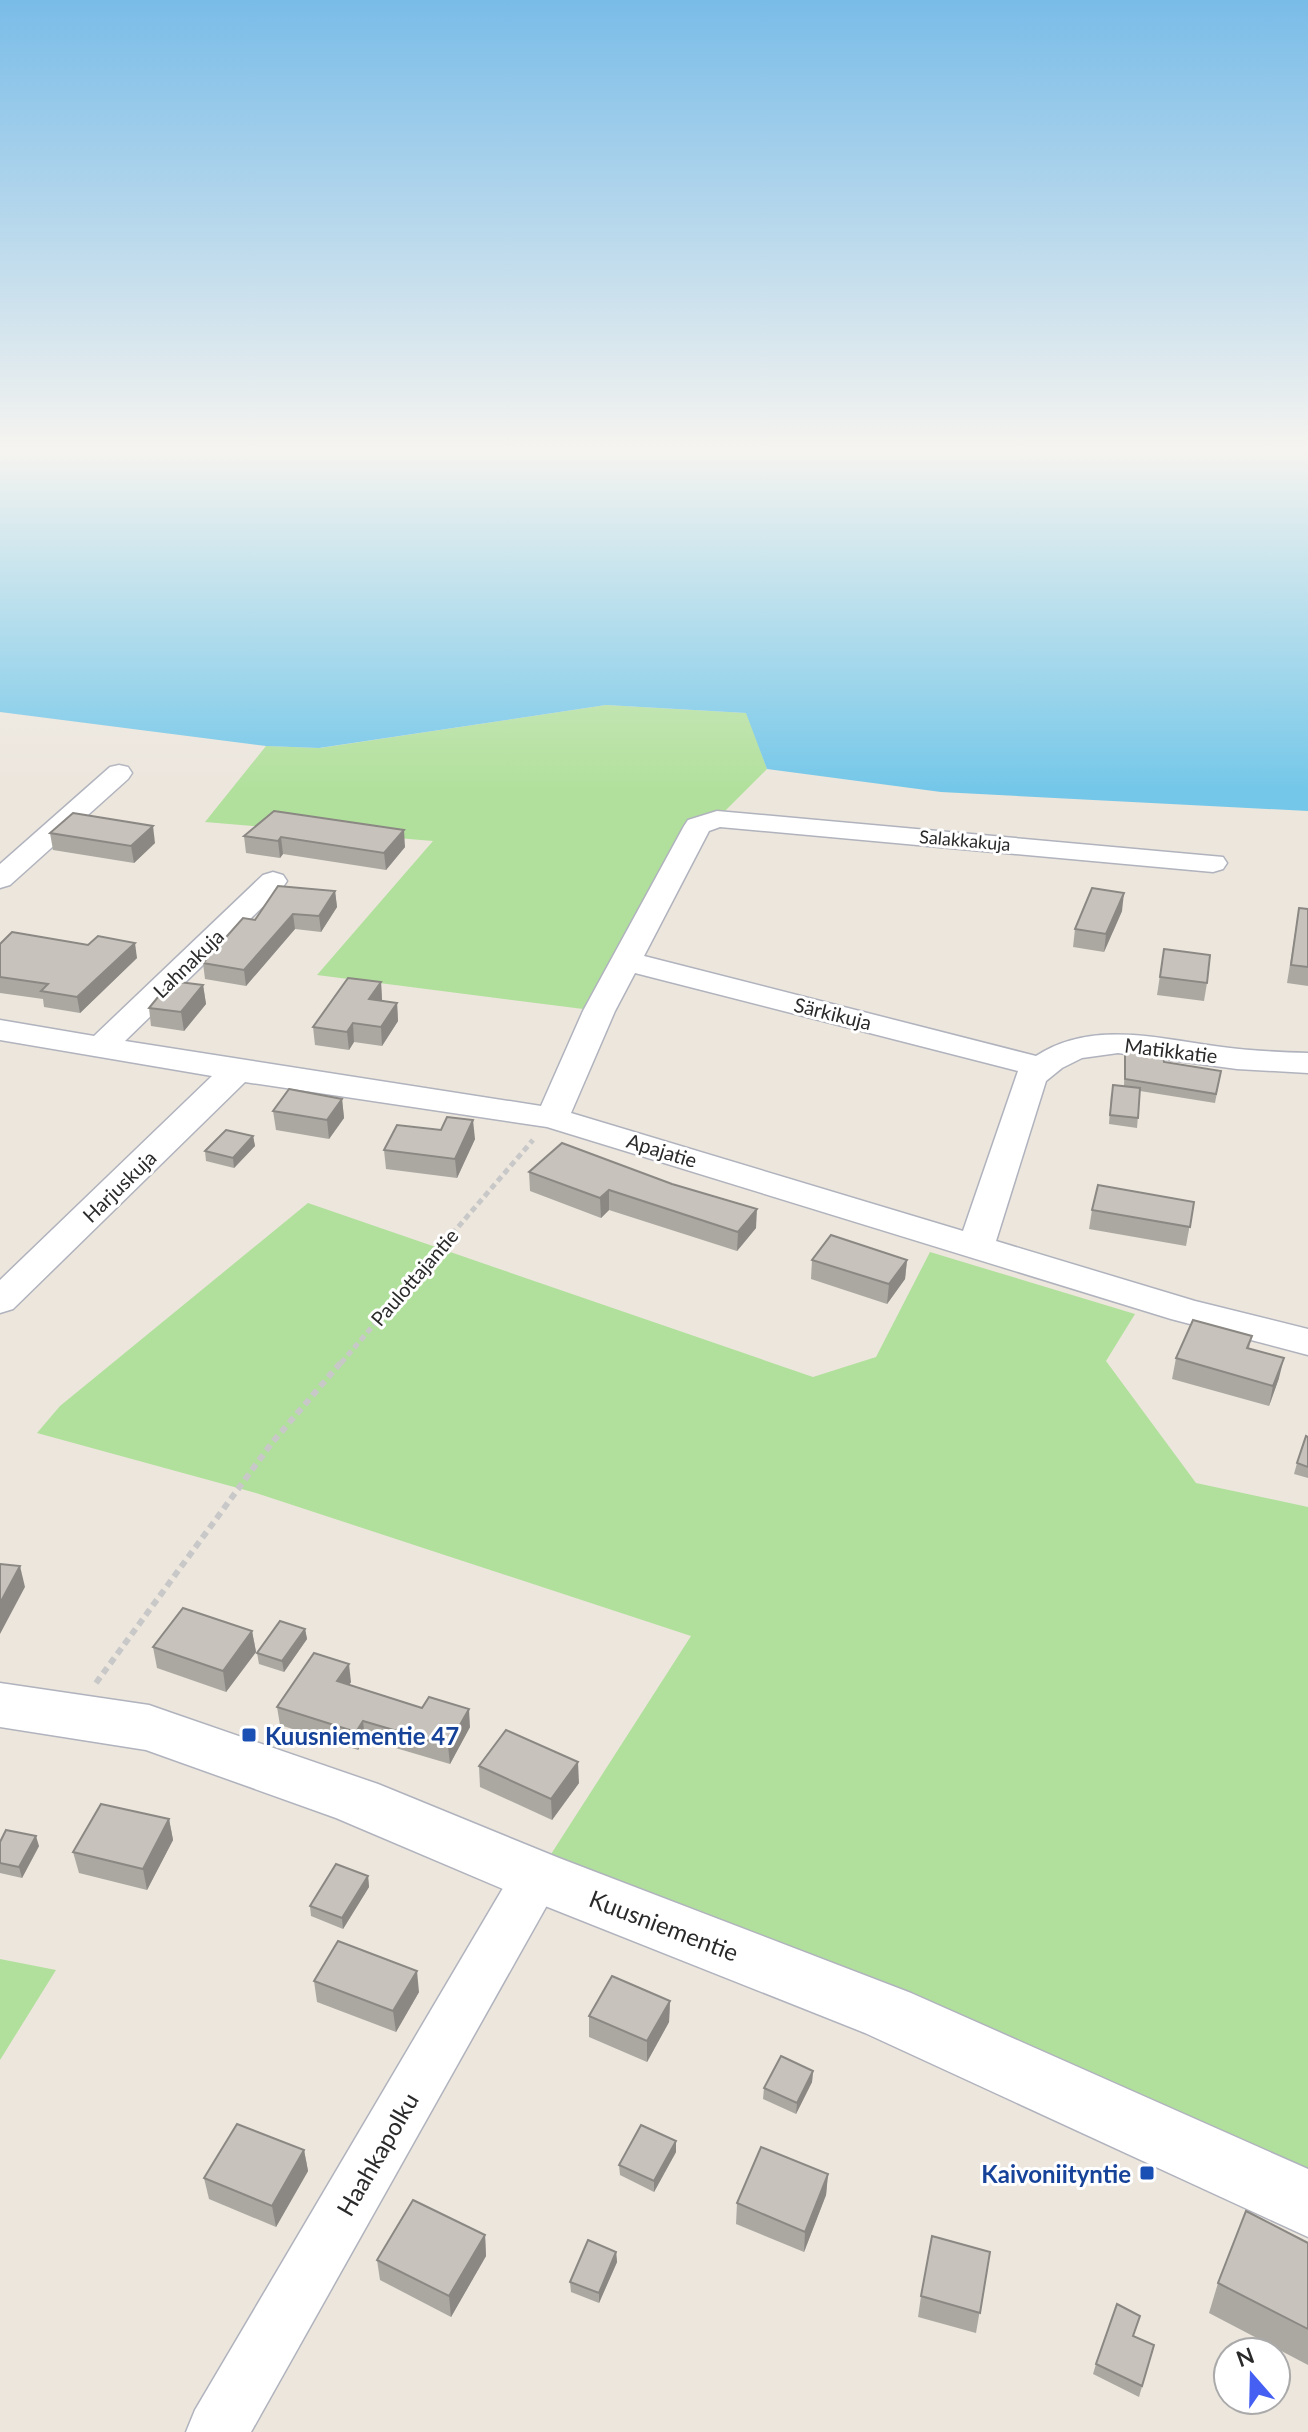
<svg xmlns="http://www.w3.org/2000/svg" width="1308" height="2432" font-family="Lato,sans-serif">
<style>
.green{fill:#b1e09c}
.water{fill:#74c7e9}
.lines{fill:none;stroke-linecap:round;stroke-linejoin:round}
.minor-casing{stroke:#b0b3bd;stroke-width:3}
.tertiary-casing{stroke:#b0b3bd;stroke-width:3}
.path-far1{stroke:#c8c8c8;stroke-width:5;stroke-dasharray:6 4;stroke-linecap:butt}
.path{stroke:#c8c8c8;stroke-width:6;stroke-dasharray:7 5;stroke-linecap:butt}
.minor{fill:#fff;fill-rule:evenodd}
.tertiary{fill:#fff;fill-rule:evenodd}
.wall{fill:#aba8a2}
.shaded-wall{fill:#8b8884}
.building{fill:#c7c3bc;stroke:#8b8884;stroke-width:2}
.transit-dot{fill:#1a4fb4;stroke:#fff;stroke-width:3}
.labels{text-anchor:middle;dominant-baseline:central;stroke-width:6;stroke-linejoin:round;paint-order:stroke}
.far-street-label{font-size:18px;fill:#2a2a2a;stroke:#fff}
.street-label{font-size:20px;fill:#2a2a2a;stroke:#fff}
.near-transit-label{font-size:24px;font-weight:bold;fill:#164399;stroke:#fff;text-anchor:start}
.near-street-label{font-size:24px;fill:#2a2a2a;stroke:#fff}
</style>
<rect width="100%" height="100%" fill="#ece6dd"/>
<!-- green -->
<g class="green">
<polygon points="606,705 747,713 767,769 717,819 698,826 599,1011 317,975 433,841 205,822 266,746 320,748"/>
<polygon points="308,1203 813,1377 876,1357 930,1252 1135,1314 1106,1361 1196,1483 1308,1507 1308,2204 537,1876 691,1636 256,1493 37,1433 60,1406"/>
<polygon points="0,1959 56,1970 0,2060"/>
</g>
<!-- water -->
<polygon class="water" points="0,450 1308,450 1308,811 941,792 767,769 746,713 606,705 319,748 266,746 0,712"/>
<g class="lines">
<defs>
<g id="minor">
<polygon points="119,765 128,767 132,773 128,779 10,885 0,888 0,864 110,767"/>
<path d="M717,811l506,46 4,6 -4,6 -10,3 -493,-45 -11,4 -65,125 392,100c56,-37 125,-17 186,-9 28,4 57,5 86,6v20l-71,-4 -119,-16 -36,5 -20,10 -16,13 -50,160 199,60 113,28v26l-137,-36 -624,-192 -302,-45 -232,227 -13,4v-33l212,-204 -212,-36v-20l94,16 169,-161 10,-3 10,3 4,6 -4,6 -158,154 416,65 42,-95 101,-185 4,-6zM635,973l383,98 -55,160 -392,-118 44,-102z"/>
<polygon points="537,1855 555,1861 562,1876 555,1891 251,2432 186,2432 195,2410 519,1861"/>
</g>
<polygon id="tertiary" points="0,1683 149,1705 169,1712 378,1784 559,1858 911,1993 1308,2169 1308,2237 865,2033 515,1894 336,1818 146,1750 0,1727"/>
</defs>
<!-- minor casing -->
<use href="#minor" class="minor-casing"/>
<!-- tertiary casing -->
<use href="#tertiary" class="tertiary-casing"/>
<!-- path-far1 -->
<polyline class="path-far1" points="341,1363 533,1140"/>
<!-- path -->
<polyline class="path" points="96,1683 271,1444 342,1361"/>
<!-- minor -->
<use href="#minor" class="minor"/>
<!-- tertiary -->
<use href="#tertiary" class="tertiary"/>
</g>
<!-- wall -->
<g class="wall">
<polygon points="274,811 405,847 386,870 283,854 280,858 246,853 244,836"/>
<polygon points="50,833 155,843 134,863 53,850"/>
<polygon points="335,891 337,907 321,932 295,929 246,986 205,979 203,963 255,920"/>
<polygon points="1299,908 1308,909 1308,986 1287,983"/>
<polygon points="1122,911 1104,952 1073,947 1075,929"/>
<polygon points="0,944 137,958 80,1013 44,1007 43,999 0,993"/>
<polygon points="1164,949 1207,983 1204,1001 1157,995"/>
<polygon points="381,982 382,1001 397,1003 398,1021 382,1046 354,1042 349,1050 315,1045 313,1027"/>
<polygon points="203,985 206,1004 184,1031 151,1026 149,1008"/>
<polygon points="1125,1047 1164,1062 1221,1071 1215,1103 1140,1091 1137,1128 1109,1124 1111,1094 1124,1086"/>
<polygon points="342,1099 344,1118 329,1139 276,1130 273,1111"/>
<polygon points="441,1130 475,1139 457,1178 386,1169 384,1150"/>
<polygon points="253,1136 255,1146 234,1168 206,1161 205,1151"/>
<polygon points="562,1143 756,1228 737,1251 609,1210 601,1218 530,1191 529,1172"/>
<polygon points="1194,1202 1186,1246 1089,1229 1092,1210"/>
<polygon points="812,1260 907,1260 905,1279 887,1304 811,1279"/>
<polygon points="1252,1336 1249,1348 1279,1378 1269,1406 1172,1379 1176,1358"/>
<polygon points="1308,1437 1308,1478 1294,1474 1297,1463"/>
<polygon points="305,1629 307,1639 284,1672 259,1664 257,1653"/>
<polygon points="252,1631 256,1652 226,1692 157,1668 153,1647"/>
<polygon points="351,1682 349,1685 470,1727 450,1764 365,1739 358,1750 280,1725 277,1707"/>
<polygon points="479,1766 579,1783 552,1820 480,1787"/>
<polygon points="169,1819 173,1840 147,1890 79,1873 73,1852"/>
<polygon points="0,1842 39,1846 22,1878 0,1873"/>
<polygon points="368,1876 369,1887 343,1929 311,1916 310,1906"/>
<polygon points="314,1981 419,1992 396,2032 317,2002"/>
<polygon points="670,2001 669,2022 647,2062 589,2037 589,2016"/>
<polygon points="813,2071 812,2082 796,2114 763,2099 764,2088"/>
<polygon points="304,2150 308,2171 276,2227 209,2199 204,2178"/>
<polygon points="676,2152 654,2192 620,2175 619,2165"/>
<polygon points="828,2174 826,2195 804,2252 736,2224 737,2203"/>
<polygon points="485,2235 486,2256 451,2317 380,2280 377,2260"/>
<polygon points="1308,2243 1308,2365 1209,2313 1218,2283"/>
<polygon points="616,2252 617,2262 599,2303 571,2292 570,2282"/>
<polygon points="990,2252 976,2333 918,2317 921,2296"/>
<polygon points="1134,2336 1154,2345 1139,2397 1093,2374 1096,2364"/>
</g>
<!-- shaded-wall -->
<g class="shaded-wall">
<polygon points="153,826 155,843 134,863 131,846"/>
<polygon points="404,830 405,847 386,870 384,853"/>
<polygon points="281,837 283,854 280,858 278,841"/>
<polygon points="335,891 337,907 321,932 319,916"/>
<polygon points="1124,893 1122,911 1104,952 1106,934"/>
<polygon points="293,914 295,929 246,986 244,970"/>
<polygon points="135,943 137,958 80,1013 77,997"/>
<polygon points="381,982 382,1000 371,1017 369,999"/>
<polygon points="203,985 206,1004 184,1031 181,1012"/>
<polygon points="397,1003 398,1021 382,1046 381,1027"/>
<polygon points="353,1023 354,1042 349,1050 347,1032"/>
<polygon points="342,1099 344,1118 329,1139 327,1120"/>
<polygon points="473,1120 475,1139 457,1178 455,1159"/>
<polygon points="253,1136 255,1146 234,1168 233,1158"/>
<polygon points="609,1190 609,1210 601,1218 600,1198"/>
<polygon points="757,1209 756,1228 737,1251 738,1232"/>
<polygon points="907,1260 905,1279 887,1304 889,1284"/>
<polygon points="1284,1358 1279,1378 1269,1406 1273,1386"/>
<polygon points="20,1566 25,1587 0,1634 0,1603"/>
<polygon points="305,1629 307,1639 284,1672 282,1661"/>
<polygon points="252,1631 256,1652 226,1692 223,1671"/>
<polygon points="349,1664 351,1682 340,1699 337,1681"/>
<polygon points="469,1709 470,1727 450,1764 448,1746"/>
<polygon points="363,1721 365,1739 358,1750 356,1732"/>
<polygon points="578,1762 579,1783 552,1820 551,1799"/>
<polygon points="169,1819 173,1840 147,1890 143,1869"/>
<polygon points="36,1836 39,1846 22,1878 19,1867"/>
<polygon points="368,1876 369,1887 343,1929 342,1918"/>
<polygon points="417,1971 419,1992 396,2032 393,2011"/>
<polygon points="670,2001 669,2022 647,2062 647,2041"/>
<polygon points="813,2071 812,2082 796,2114 797,2103"/>
<polygon points="676,2141 676,2152 654,2192 654,2181"/>
<polygon points="304,2150 308,2171 276,2227 272,2206"/>
<polygon points="828,2174 826,2195 804,2252 805,2232"/>
<polygon points="485,2235 486,2256 451,2317 449,2296"/>
<polygon points="616,2252 617,2262 599,2303 599,2293"/>
</g>
<!-- building -->
<g class="building">
<polygon points="274,811 404,830 384,853 281,837 278,841 244,836"/>
<polygon points="73,813 153,826 131,846 50,833"/>
<polygon points="278,886 335,891 319,916 293,914 244,970 203,963 243,918 255,920"/>
<polygon points="1092,888 1124,893 1106,934 1075,929"/>
<polygon points="1299,908 1308,909 1308,967 1291,965"/>
<polygon points="12,932 88,945 98,936 135,943 77,997 41,991 48,984 0,977 0,944"/>
<polygon points="1164,949 1210,955 1207,983 1160,977"/>
<polygon points="348,978 381,982 369,999 397,1003 381,1027 353,1023 347,1032 313,1027"/>
<polygon points="171,981 203,985 181,1012 149,1008"/>
<polygon points="1125,1047 1163,1053 1164,1062 1221,1071 1216,1094 1125,1079"/>
<polygon points="1113,1085 1140,1088 1138,1118 1110,1115"/>
<polygon points="289,1089 342,1099 327,1120 273,1111"/>
<polygon points="447,1117 473,1120 455,1159 384,1150 397,1125 441,1130"/>
<polygon points="226,1130 253,1136 233,1158 205,1151"/>
<polygon points="562,1143 672,1184 757,1209 738,1232 609,1190 600,1198 529,1172"/>
<polygon points="1098,1185 1194,1202 1190,1227 1092,1210"/>
<polygon points="831,1235 907,1260 889,1284 812,1260"/>
<polygon points="1193,1320 1252,1336 1247,1348 1284,1358 1273,1386 1176,1358"/>
<polygon points="1306,1436 1308,1437 1308,1467 1297,1463"/>
<polygon points="0,1564 20,1566 0,1603"/>
<polygon points="183,1608 252,1631 223,1671 153,1647"/>
<polygon points="280,1621 305,1629 282,1661 257,1653"/>
<polygon points="314,1653 349,1664 337,1681 422,1708 429,1697 469,1709 448,1746 363,1721 356,1732 277,1707"/>
<polygon points="506,1730 578,1762 551,1799 479,1766"/>
<polygon points="101,1804 169,1819 143,1869 73,1852"/>
<polygon points="6,1830 36,1836 19,1867 0,1863 0,1842"/>
<polygon points="336,1864 368,1876 342,1918 310,1906"/>
<polygon points="338,1941 417,1971 393,2011 314,1981"/>
<polygon points="612,1976 670,2001 647,2041 589,2016"/>
<polygon points="781,2056 813,2071 797,2103 764,2088"/>
<polygon points="237,2124 304,2150 272,2206 204,2178"/>
<polygon points="641,2125 676,2141 654,2181 619,2165"/>
<polygon points="761,2147 828,2174 805,2232 737,2203"/>
<polygon points="413,2200 485,2235 449,2296 377,2260"/>
<polygon points="1246,2211 1308,2243 1308,2329 1218,2283"/>
<polygon points="932,2236 990,2252 980,2313 921,2296"/>
<polygon points="588,2240 616,2252 599,2293 570,2282"/>
<polygon points="1117,2304 1140,2316 1133,2336 1154,2345 1142,2386 1096,2364"/>
</g>
<!-- sky -->
<linearGradient id="sky" x2="0" y2="1"><stop stop-color="#79bce8"/><stop offset="0.57" stop-color="#f6f4f0"/><stop offset="1" stop-color="#f6f4f0" stop-opacity="0"/></linearGradient>
<rect width="1308" height="790" fill="url(#sky)"/>
<!-- markers -->
<g class="transit-dot">
<rect x="241" y="1727" width="16" height="16" rx="4"/>
<rect x="1139" y="2165" width="16" height="16" rx="4"/>
</g>
<g class="labels">
<!-- far-street labels -->
<g class="far-street-label">
<text transform="translate(965 840) rotate(5)">Salakkakuja</text>
</g>
<!-- street labels -->
<g class="street-label">
<text transform="translate(188 963) rotate(-44)">Lahnakuja</text>
<text transform="translate(833 1013) rotate(14)">Särkikuja</text>
<text transform="translate(1171 1050) rotate(7)">Matikkatie</text>
<text transform="translate(662 1150) rotate(17)">Apajatie</text>
<text transform="translate(119 1186) rotate(-44)">Harjuskuja</text>
<text transform="translate(414 1277) rotate(-49)">Paulottajantie</text>
</g>
<!-- near-transit labels -->
<g class="near-transit-label">
<text x="265" y="1735">Kuusniementie 47</text>
<text x="1131" y="2173" text-anchor="end">Kaivoniityntie</text>
</g>
<!-- near-street labels -->
<g class="near-street-label">
<text transform="translate(664 1925) rotate(21)">Kuusniementie</text>
<text transform="translate(377 2154) rotate(-60)">Haahkapolku</text>
</g>
</g>
<!-- north arrow -->
<g transform="translate(1252 2376) rotate(340)"><circle r="38" fill="#ffffff" stroke="#aaaaaa" stroke-width="2"/>
<path d="M0-6L14 30L0 20L-14 30Z" fill="#445ff2"/>
<text y="-12" font-size="22" font-weight="bold" text-anchor="middle" fill="#2a2a2a">N</text>
</g>
</svg>
